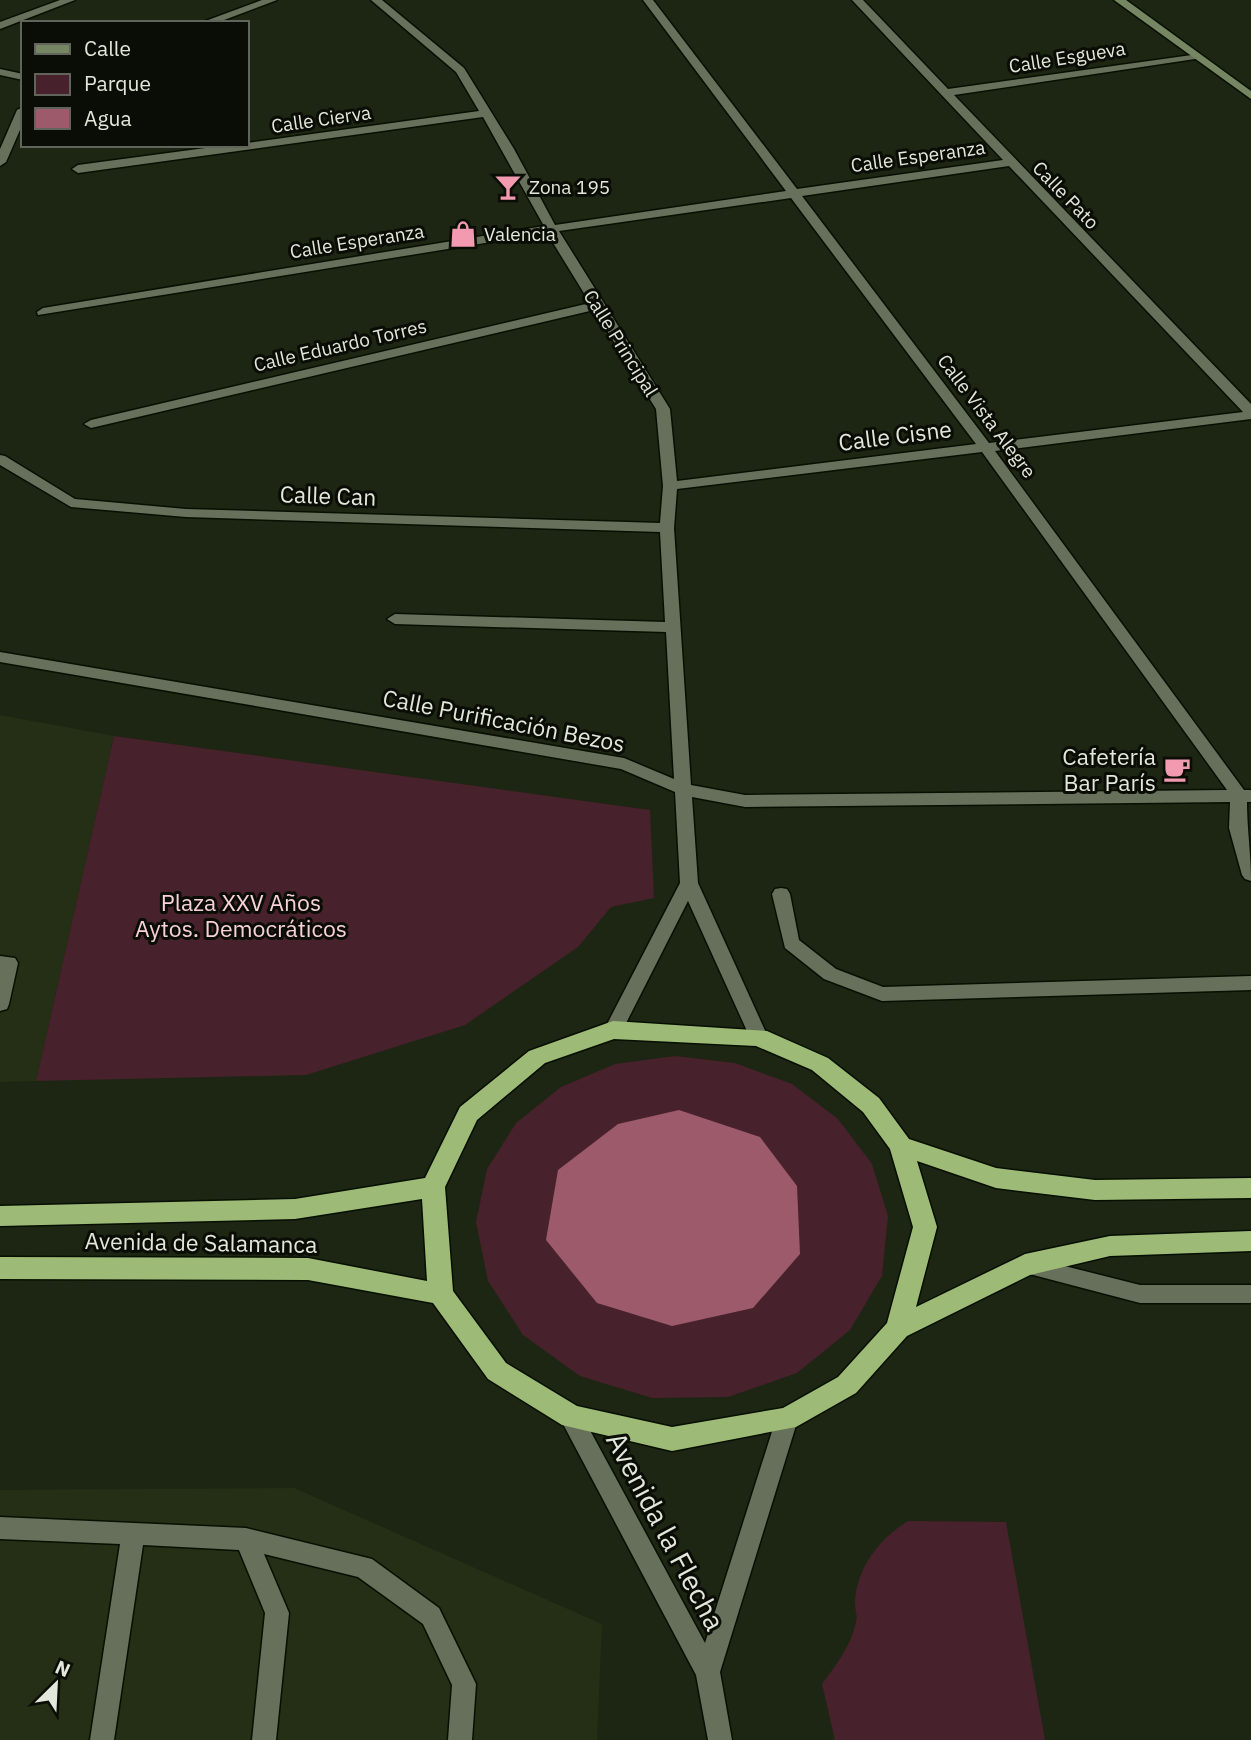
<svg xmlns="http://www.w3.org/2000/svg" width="1251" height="1740" font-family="'IBM Plex Sans',sans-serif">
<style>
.built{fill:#242f15}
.green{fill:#47212b}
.water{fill:#9c5a6a}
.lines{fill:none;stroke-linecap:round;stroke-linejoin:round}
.lane-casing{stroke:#080f01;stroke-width:3}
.street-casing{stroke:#080f01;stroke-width:3}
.secondary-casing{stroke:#080f01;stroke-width:3}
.highway-casing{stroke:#080f01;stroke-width:3}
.lane{fill:#66705a;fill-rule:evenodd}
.street{fill:#66705a;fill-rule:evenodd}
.secondary{fill:#768662;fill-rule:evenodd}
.highway{fill:#9dbb76;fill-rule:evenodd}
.labels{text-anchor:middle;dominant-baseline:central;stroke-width:6;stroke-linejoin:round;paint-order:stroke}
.far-street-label{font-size:19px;fill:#e1e7da;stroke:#0a0d06}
.far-poi-label{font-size:19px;fill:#e1e7da;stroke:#0a0d06;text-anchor:start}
.street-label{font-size:23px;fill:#e1e7da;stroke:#0a0d06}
.poi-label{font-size:23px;fill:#e1e7da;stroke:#0a0d06;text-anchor:end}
.park-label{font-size:23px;fill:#f9d0d8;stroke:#0a0d06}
.near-street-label{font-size:28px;fill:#e1e7da;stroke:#0a0d06}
</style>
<rect width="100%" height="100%" fill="#1d2612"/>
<!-- built -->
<g class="built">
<polygon points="0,715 114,736 36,1081 0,1082"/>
<polygon points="294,1488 602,1624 597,1740 0,1740 0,1490"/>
</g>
<!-- green -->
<g class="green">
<polygon points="114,736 650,810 654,898 611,907 578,947 465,1025 306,1075 36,1081"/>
<polygon points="675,1056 735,1063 792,1084 838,1119 872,1164 888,1216 882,1276 850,1330 797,1373 728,1397 652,1398 580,1376 523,1335 488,1281 476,1222 487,1169 516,1123 561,1087 615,1064"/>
<path d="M908,1521l98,1 39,218h-210l-13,-56c14,-19 29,-38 34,-62 2,-7 -2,-15 -1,-22 3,-34 25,-62 53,-79z"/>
</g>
<!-- water -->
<polygon class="water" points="679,1110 760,1137 797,1186 800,1254 753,1308 672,1326 597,1303 546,1240 558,1170 618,1124"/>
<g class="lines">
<defs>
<g id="lane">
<polygon points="781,888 787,889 790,894 799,940 836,969 883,987 1251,976 1251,990 882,1001 824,979 785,948 772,894 775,889"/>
<polygon points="0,956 15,958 18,963 9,1004 7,1009 0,1011"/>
<polygon points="1025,1256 1140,1285 1251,1285 1251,1303 1140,1303 1018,1271 1015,1265 1018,1259"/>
<polygon points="0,1517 246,1528 372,1559 439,1608 476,1684 472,1740 448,1740 452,1685 423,1624 358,1577 264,1554 289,1613 276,1740 252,1740 265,1613 239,1550 143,1545 114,1740 90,1740 120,1544 0,1539"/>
</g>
<g id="street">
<polygon points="60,0 75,0 0,29 0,22"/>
<polygon points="262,0 277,0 216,23 200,23"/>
<path d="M371,0h11l82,68 50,81 41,76 231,-34 -143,-191h10l144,189 206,-29 -151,-160h11l85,89 251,-35v4l-4,1 -241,36 297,309v15l-256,32 249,339h7v12h-4c0,27 4,52 4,79l-6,-2 -3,-4 -13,-47 1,-26 -485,5 -53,-10 6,86 70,154 -2,5 -7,2 -7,-2 -64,-141 -68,134 -7,2 -7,-2 -2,-5 76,-147 -5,-91 -54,-23 -621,-107v-10l624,106 50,21 -8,-147 -271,-8 -8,-5 8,-5 270,8 -5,-90 -474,-15 -115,-10 -71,-42v-10l5,1 70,43 111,10 474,14 3,-37 -7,-77 -62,-99 -503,118 -7,-4 7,-4 499,-117 -43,-70 -509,82 -1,-3 6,-4 501,-82 -61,-109 -405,56 -6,-4 6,-4 150,-20h19v-2l232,-32 -23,-39zM1009,166l234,246 -254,31 -187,-247zM791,198l185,246 -299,37 -7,-72 -111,-178zM982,452l245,338 -482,5 -54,-10 -17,-257 3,-39z"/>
<polygon points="0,69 23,74 23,80 0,75"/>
<polygon points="23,107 23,123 6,162 0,166 0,149 17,110"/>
<polygon points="571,1407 579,1410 705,1643 776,1419 779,1412 787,1409 795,1412 798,1419 720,1672 732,1740 708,1740 696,1675 563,1424 560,1417 563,1410"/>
</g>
<polygon id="secondary" points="1114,0 1126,0 1251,91 1251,99"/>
<path id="highway" d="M613,1021l154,10 61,27 51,40 30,41 87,29 99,12 156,-2v20l-156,2 -99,-12 -79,-27 20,66 -21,80 109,-53 85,-18 141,-5v20l-141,5 -80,19 -123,61 -51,57 -60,34 -124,24 -110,-26 -74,-46 -55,-76 -125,-23 -308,-1v-22l308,1 119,23 -5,-82 -127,20 -295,7v-20l295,-7 130,-21 35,-71 69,-56zM614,1039l142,7 56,24 51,42 27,37 23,78 -26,96 -49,54 -55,31 -111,19 -95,-21 -71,-43 -53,-72 -8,-104 32,-67 68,-57z"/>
</defs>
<!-- lane casing -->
<use href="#lane" class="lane-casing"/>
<!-- street casing -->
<use href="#street" class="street-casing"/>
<!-- secondary casing -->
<use href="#secondary" class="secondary-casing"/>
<!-- highway casing -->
<use href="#highway" class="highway-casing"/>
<!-- lane -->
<use href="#lane" class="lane"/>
<!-- street -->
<use href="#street" class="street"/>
<!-- secondary -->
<use href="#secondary" class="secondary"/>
<!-- highway -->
<use href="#highway" class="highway"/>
</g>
<!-- icons -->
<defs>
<symbol id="bar-bare" viewBox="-9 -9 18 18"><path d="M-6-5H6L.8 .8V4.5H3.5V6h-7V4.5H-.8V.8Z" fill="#f29aaf" stroke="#0a0d06" stroke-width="2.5" paint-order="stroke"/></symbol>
<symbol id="shop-bare" viewBox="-9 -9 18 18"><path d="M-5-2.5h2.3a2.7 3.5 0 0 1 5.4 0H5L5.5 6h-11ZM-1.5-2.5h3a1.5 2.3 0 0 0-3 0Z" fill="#f29aaf" stroke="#0a0d06" stroke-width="2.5" paint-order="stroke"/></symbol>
<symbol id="cafe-bare" viewBox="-9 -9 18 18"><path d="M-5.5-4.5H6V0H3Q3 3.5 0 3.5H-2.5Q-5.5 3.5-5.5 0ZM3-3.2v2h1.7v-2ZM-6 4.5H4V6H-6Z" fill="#f29aaf" stroke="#0a0d06" stroke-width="2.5" paint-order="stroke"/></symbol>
</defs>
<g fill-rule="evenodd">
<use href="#bar-bare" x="489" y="168" width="38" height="38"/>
<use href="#shop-bare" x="444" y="215" width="38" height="38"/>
<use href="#cafe-bare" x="1158" y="750" width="38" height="38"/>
</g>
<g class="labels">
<!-- far-street labels -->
<g class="far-street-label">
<text transform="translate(1067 57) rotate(-9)">Calle Esgueva</text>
<text transform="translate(321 119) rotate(-8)">Calle Cierva</text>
<text transform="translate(918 156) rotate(-8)">Calle Esperanza</text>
<text transform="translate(1066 195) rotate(46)">Calle Pato</text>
<text transform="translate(357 241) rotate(-9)">Calle Esperanza</text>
<text transform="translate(621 343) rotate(58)">Calle Principal</text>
<text transform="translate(340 345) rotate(-13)">Calle Eduardo Torres</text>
<text transform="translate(987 416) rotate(53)">Calle Vista Alegre</text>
</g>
<!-- far-poi labels -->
<g class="far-poi-label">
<text x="529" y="187">Zona 195</text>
<text x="484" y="234">Valencia</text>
</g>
<!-- street labels -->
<g class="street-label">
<text transform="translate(895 435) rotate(-7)">Calle Cisne</text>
<text transform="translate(328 495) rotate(2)">Calle Can</text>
<text transform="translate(504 720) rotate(11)">Calle Purificación Bezos</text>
<text transform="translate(201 1242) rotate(1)">Avenida de Salamanca</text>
</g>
<!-- poi labels -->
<g class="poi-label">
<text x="1156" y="756">Cafetería<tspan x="1156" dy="26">Bar París</tspan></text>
</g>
<!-- park labels -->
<g class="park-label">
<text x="241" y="902">Plaza XXV Años<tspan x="241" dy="26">Aytos. Democráticos</tspan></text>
</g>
<!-- near-street labels -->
<g class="near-street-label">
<text transform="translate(666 1531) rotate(62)">Avenida la Flecha</text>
</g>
</g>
<!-- legend -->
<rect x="21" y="21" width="228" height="126" fill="#0a0d06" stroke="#60645b" stroke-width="2"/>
<rect x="35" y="44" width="35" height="10" fill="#768662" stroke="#60645b" stroke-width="2"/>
<text x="84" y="56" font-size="21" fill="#e1e7da">Calle</text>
<rect x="35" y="74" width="35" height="21" fill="#47212b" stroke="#60645b" stroke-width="2"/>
<text x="84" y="91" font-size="21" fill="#e1e7da">Parque</text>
<rect x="35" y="108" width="35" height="21" fill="#9c5a6a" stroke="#60645b" stroke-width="2"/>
<text x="84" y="126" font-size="21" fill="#e1e7da">Agua</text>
<!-- north arrow -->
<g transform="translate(56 1684) rotate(24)" stroke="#0a0d06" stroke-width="5" paint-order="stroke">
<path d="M0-5L12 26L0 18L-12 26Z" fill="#e1e7da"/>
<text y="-10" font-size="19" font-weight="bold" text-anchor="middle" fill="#e1e7da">N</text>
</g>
</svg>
